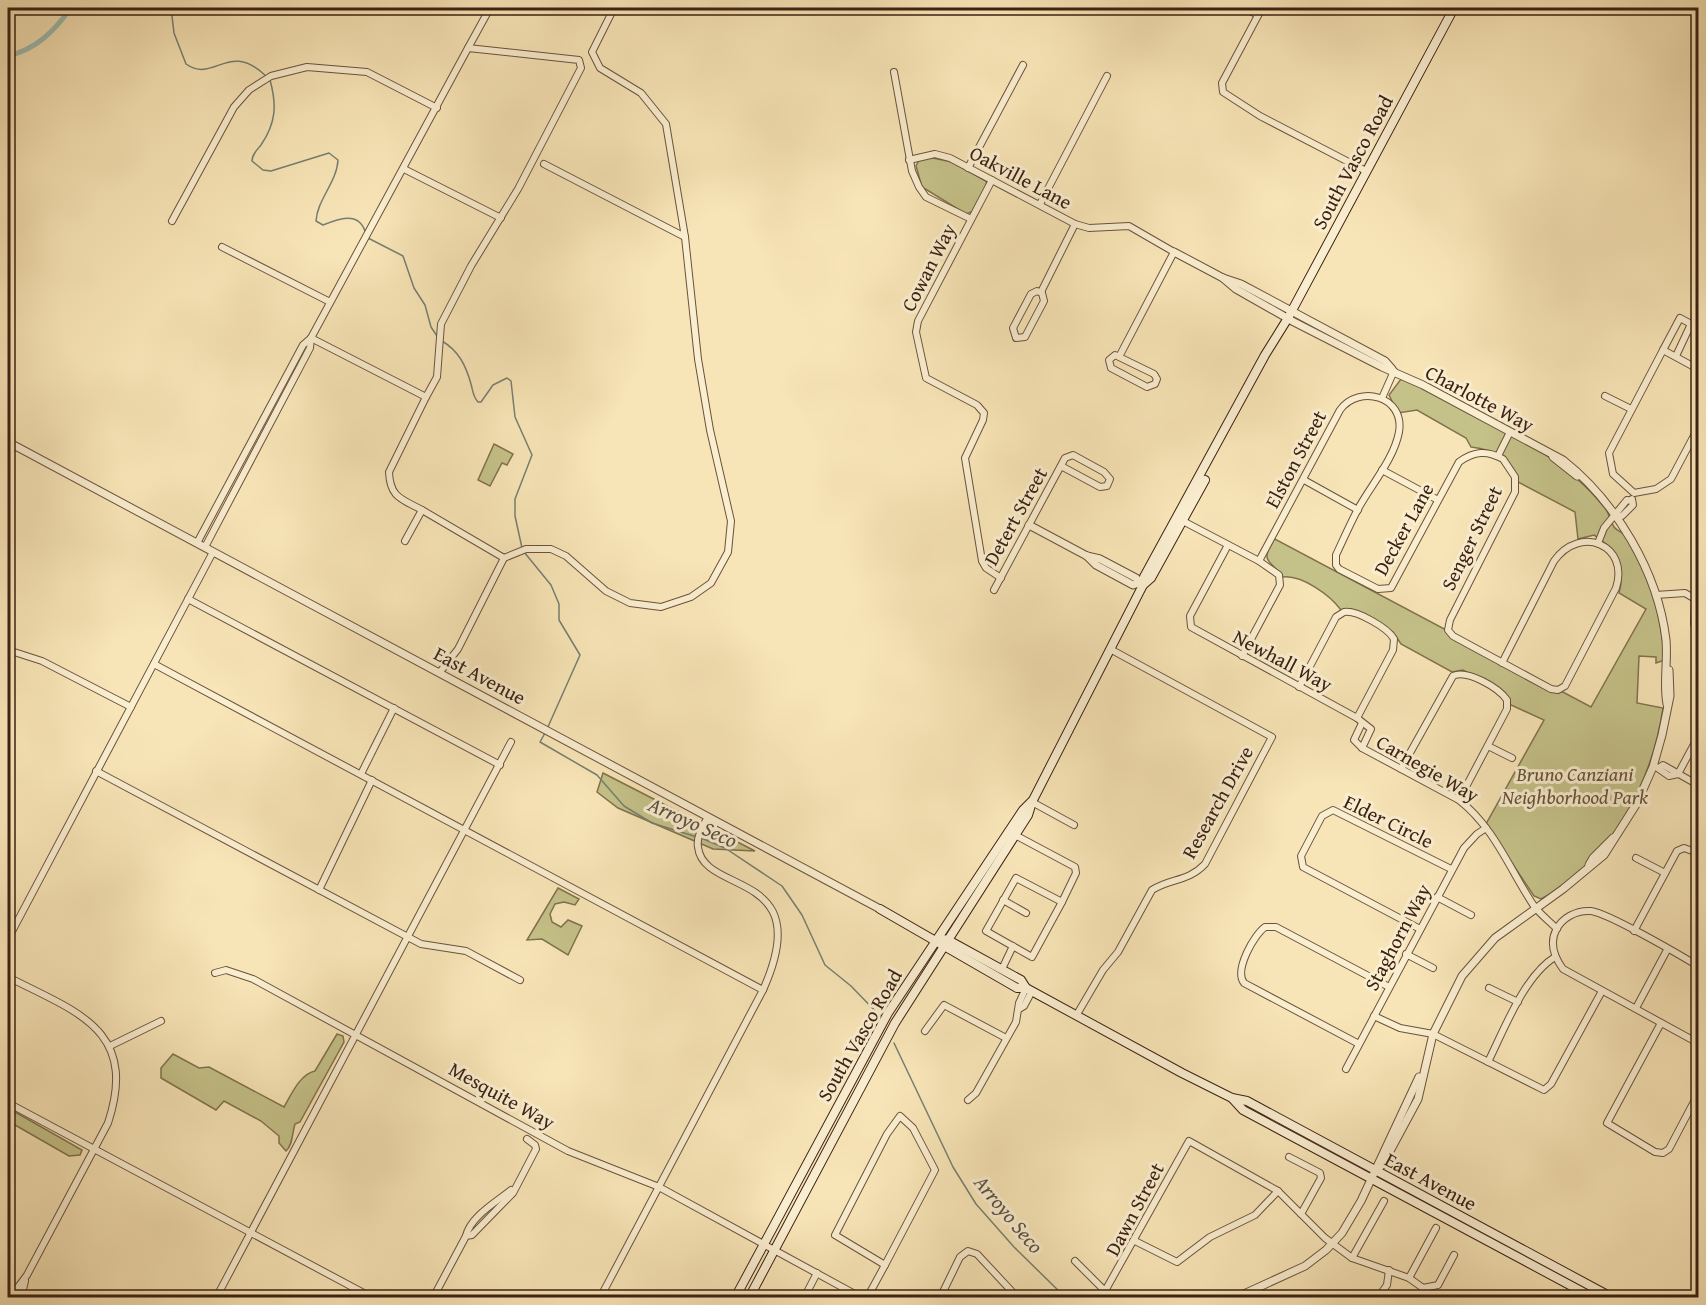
<svg xmlns="http://www.w3.org/2000/svg" width="1706" height="1305" font-family="'Gentium Book Plus',serif">
<style>
.green{fill:#c5c289;stroke:#80724e;stroke-width:1.5}
.lines{fill:none;stroke-linecap:round;stroke-linejoin:round}
.stream{stroke:#767f73;stroke-width:1.5}
.canal{stroke:#9ebeb3;stroke-width:5}
.minor-casing{stroke:#6a523c;stroke-width:8}
.tertiary-casing{stroke:#6a523c;stroke-width:9}
.secondary-casing{stroke:#3b2113;stroke-width:10}
.minor{stroke:#faeed0;stroke-width:6}
.tertiary{stroke:#faeed0;stroke-width:7}
.secondary{stroke:#faeed0;stroke-width:8}
.labels{text-anchor:middle;dominant-baseline:central;stroke-width:6;stroke-linejoin:round;paint-order:stroke}
.street-label{font-size:20px;fill:#3b2113;stroke:#faeed0}
.park-label{font-size:20px;font-style:italic;fill:#645136;stroke:#faeed0}
.water-label{font-size:21px;font-style:italic;fill:#595043;stroke:#faeed0}
</style>
<rect width="100%" height="100%" fill="#f8e5b7"/>
<filter id="stains"><feTurbulence type="fractalNoise" baseFrequency=".00333" numOctaves="4"/><feColorMatrix values="0 0 0 0 .2 0 0 0 0 .09 0 0 0 0 .02 0 0 0 .5 -.17"/></filter>
<radialGradient id="worn" r=".72"><stop offset=".6" stop-color="#630" stop-opacity="0"/><stop offset="1" stop-color="#630" stop-opacity=".3"/></radialGradient>
<!-- green -->
<g class="green">
<polygon points="928,157 952,162 986,181 987,186 974,211 966,214 922,187 916,166 919,160"/>
<path d="M1401,379l8,2c64,34 150,68 195,126 5,5 6,13 10,20 3,4 8,5 11,8 26,33 36,85 40,125l-9,3v-6l-17,-1 -2,47 26,5c-11,74 -53,157 -122,191l-7,-3 -48,-72 58,-104 -33,-15 -9,-14 -39,-21 -11,2 -51,-28 -8,-12 -42,-23 -10,1c-11,-15 -39,-35 -58,-33 -15,-20 -22,-12 -10,-39l318,169 55,-98 -27,-16c7,-26 -2,-43 -25,-58l-16,4 -3,-27 -57,-30c-5,-24 -23,-32 -47,-35l-5,-9 -49,-28 -19,3 -9,-18z"/>
<polygon points="494,444 513,454 507,465 502,463 490,486 478,480"/>
<polygon points="603,773 755,851 713,849 618,808 597,792"/>
<polygon points="558,888 579,899 575,905 564,902 555,904 550,914 552,922 561,927 568,920 582,926 568,955 542,939 527,940"/>
<path d="M337,1034l6,2 1,6 -44,80 -5,2c-3,9 -2,21 -9,27l-7,-8v-7l-18,-15 -37,-20 -8,9 -55,-32v-10l12,-14 26,14 10,-1 75,40c7,-12 16,-33 31,-36z"/>
<polygon points="8,1108 82,1150 80,1155 69,1156 8,1121"/>
</g>
<g class="lines">
<!-- stream -->
<g class="stream">
<path d="M171,8l3,25 12,31c29,20 42,-25 81,13"/>
<path d="M270,80c7,25 6,43 -9,65 -4,5 -9,9 -9,16l11,9 8,1 58,-18 9,7c-1,22 -21,40 -22,61l7,4c15,-6 35,-14 42,6"/>
<polyline points="368,238 403,256 414,288 425,305 431,327 437,336"/>
<path d="M442,341c17,10 24,25 29,43 2,7 2,13 7,18h3l12,-17 14,-7 4,3 4,36 17,38 -17,44v17l7,32"/>
<polyline points="524,552 551,585 559,604 559,620 580,655 547,729"/>
<polyline points="545,733 540,742 597,775 624,806 652,823 697,837"/>
<polyline points="701,838 725,848 782,886 802,915 825,965 851,986 880,1016"/>
<polyline points="894,1043 953,1167 976,1204 1014,1247 1066,1298"/>
</g>
<!-- canal -->
<path class="canal" d="M8,56c29,-7 46,-25 63,-48"/>
<defs>
<g id="minor">
<polyline points="1244,8 1258,15"/>
<polyline points="1262,8 1222,83 1223,92 1260,116 1366,171"/>
<polyline points="468,48 490,8"/>
<polyline points="894,72 912,171 919,187 926,197 971,219"/>
<polyline points="909,160 935,154 950,158 1075,224 1089,228 1129,226 1174,252 1120,355"/>
<polyline points="544,164 685,237"/>
<polyline points="968,168 1023,65"/>
<polyline points="404,169 501,218"/>
<polyline points="992,180 918,321 916,332 926,378 977,405 984,413 983,420 965,458 982,561 986,568 1001,578"/>
<polyline points="1040,204 1107,76"/>
<polyline points="172,221 234,107 249,90 271,76 307,67 367,72 437,108"/>
<polyline points="222,247 330,302"/>
<polygon points="1037,291 1042,293 1044,301 1025,337 1016,338 1013,328 1031,294"/>
<polyline points="1041,292 1075,224"/>
<polyline points="1663,350 1680,318 1691,324 1676,356"/>
<polygon points="1115,355 1154,374 1157,379 1155,384 1147,387 1111,368 1109,360"/>
<polyline points="1698,369 1663,350 1609,453 1613,474 1634,493 1656,489 1671,479 1698,428"/>
<polyline points="1605,396 1631,409"/>
<polyline points="1382,398 1394,371"/>
<polyline points="1498,456 1510,432"/>
<polyline points="1382,470 1438,500"/>
<polyline points="1304,480 1358,510"/>
<polyline points="422,510 504,558 526,549 551,549 566,556 606,591 630,603 661,607 691,597 711,583 728,552 731,521 710,430 698,359 685,237 666,124 641,93 600,68 592,52 614,8"/>
<polyline points="1614,516 1622,516 1633,505 1632,499"/>
<polyline points="1179,519 1259,561 1279,575 1280,585 1242,656"/>
<path d="M405,541l17,-31c-20,-11 -32,-12 -33,-38l37,-75"/>
<polyline points="197,543 303,345 311,338 468,48 579,60 581,68 518,189 471,266 441,324 437,377 426,397 311,338"/>
<polyline points="1598,543 1604,528 1627,500 1632,501"/>
<polyline points="1228,545 1190,616 1191,627 1357,718 1371,729 1362,748"/>
<polyline points="205,547 310,348 311,338"/>
<path d="M1259,561l81,-151c19,-26 65,-14 59,22 -5,27 -28,53 -41,77 -8,15 -15,31 -22,46v10l3,4 39,20 13,-1 68,-126c15,-11 28,-12 44,-3l12,18v15l-65,128 -2,10 5,6 98,53 7,1 7,-4 51,-98c14,-43 -36,-64 -62,-27l-52,102"/>
<polyline points="994,590 1065,458 1073,455 1104,472 1110,479 1107,486 1100,487 1061,466"/>
<polyline points="1656,595 1685,593 1695,599"/>
<polyline points="1698,597 1695,599 1694,624 1698,633"/>
<polyline points="188,599 500,765"/>
<polyline points="8,650 42,661 131,707"/>
<polyline points="154,664 763,990"/>
<polyline points="440,672 458,649 504,558"/>
<path d="M1299,687l37,-70 8,-5c13,-2 44,16 50,27l-1,11 -36,68"/>
<path d="M1362,723l-8,17 8,8 97,52c35,27 51,70 75,106 6,8 15,15 23,23"/>
<polyline points="1488,746 1512,758"/>
<polyline points="1656,767 1669,776 1678,774"/>
<polyline points="1659,768 1663,765 1698,785"/>
<path d="M1401,769l52,-93c14,-7 46,12 54,24v9l-48,91"/>
<polyline points="96,771 421,944 466,951 520,980"/>
<polyline points="361,774 394,708"/>
<polyline points="1678,774 1698,737"/>
<polyline points="1032,802 1074,825"/>
<polyline points="1015,835 1075,867 1076,873 1062,902"/>
<polyline points="1636,858 1665,873"/>
<polygon points="1016,878 1062,902 1032,957 986,931"/>
<polyline points="319,890 372,780"/>
<polyline points="1437,897 1471,915"/>
<polyline points="1003,900 1026,913"/>
<polyline points="1420,929 1303,867 1301,856 1322,816 1333,810 1451,869"/>
<polyline points="1634,931 1677,851 1684,848 1698,853"/>
<polyline points="8,939 213,552"/>
<polyline points="1406,954 1433,968"/>
<polyline points="1693,962 1698,951"/>
<path d="M1698,966c-18,-11 -90,-53 -107,-55 -15,-1 -29,7 -35,19 -7,14 -1,28 7,39l135,74"/>
<polyline points="1002,969 1013,946"/>
<polyline points="215,973 226,970 253,979 568,1151 659,1187 862,1298"/>
<path d="M8,977c68,35 131,52 100,146l-81,152 -17,23"/>
<polyline points="1489,988 1518,1002"/>
<polyline points="1636,1008 1667,950"/>
<polyline points="1019,1009 1024,1006 1032,991"/>
<path d="M1076,1016l27,-46 15,-18 34,-62c19,-12 36,-8 53,-26l67,-127 -162,-88"/>
<polyline points="1374,1016 1400,1028 1433,1034 1544,1090 1551,1084 1602,991"/>
<polyline points="1661,1023 1607,1123 1655,1152 1663,1153 1669,1149 1698,1094"/>
<polyline points="925,1031 944,1005 1006,1038"/>
<path d="M1359,1044l-115,-61c-10,-13 10,-48 21,-56h11l113,60"/>
<polyline points="110,1046 161,1021"/>
<path d="M1488,1062c16,-32 36,-86 67,-105"/>
<polyline points="1346,1069 1464,848 1477,834 1486,828"/>
<polyline points="968,1100 976,1093 1016,1022 1019,1003 1026,988"/>
<polyline points="8,1103 373,1298"/>
<polygon points="900,1116 913,1128 935,1170 885,1265 835,1235 887,1134"/>
<polyline points="1289,1157 1320,1173 1321,1178 1301,1214"/>
<path d="M466,1236c4,-19 30,-34 45,-46"/>
<polyline points="1135,1241 1177,1262 1210,1237 1255,1215 1278,1191"/>
<polyline points="1352,1258 1384,1201"/>
<polyline points="1075,1261 1112,1298"/>
<polyline points="1409,1278 1436,1228"/>
<polyline points="1105,1291 1189,1141 1278,1191 1325,1238 1352,1258 1409,1278 1423,1288 1438,1285 1454,1255"/>
<polyline points="21,1298 25,1281"/>
<polyline points="216,1298 511,742"/>
<polyline points="433,1298 466,1236 472,1235 513,1193 536,1149 535,1145 527,1139"/>
<path d="M600,1298l163,-308c55,-122 -60,-94 -65,-143 -2,-10 5,-21 10,-30"/>
<polyline points="804,1298 817,1273"/>
<polyline points="867,1298 885,1265"/>
<polyline points="940,1298 960,1257 968,1251 977,1254 1018,1298"/>
<polyline points="1348,1298 1354,1295 1363,1298"/>
<polyline points="1374,1298 1379,1296 1387,1285 1389,1270"/>
</g>
<g id="tertiary">
<polyline points="1174,252 1223,278 1241,284 1385,361 1392,369"/>
<path d="M1223,278l13,11 58,33 88,45 41,18 140,75c53,42 95,112 103,180 2,22 -3,43 1,64"/>
<polyline points="8,442 880,909"/>
<polyline points="1553,457 1577,476"/>
<polyline points="1029,525 1087,556 1100,559 1136,578 1143,585"/>
<polyline points="1087,556 1096,565 1133,585 1139,583"/>
<polyline points="1589,865 1593,858 1613,838"/>
<polyline points="1376,1170 1383,1164 1418,1099 1433,1034 1462,976 1495,938 1563,889 1604,855 1637,803 1653,767 1662,735 1670,696 1669,670"/>
<polyline points="1235,1298 1305,1266 1326,1250 1342,1233 1361,1201 1419,1077"/>
</g>
<g id="secondary">
<polyline points="1143,585 1151,578 1205,480"/>
<polyline points="880,909 1017,988 1026,988 1182,1073 1232,1098 1247,1101 1613,1298"/>
<polyline points="942,939 948,940 1021,980 1026,988"/>
<polyline points="1232,1098 1243,1110 1594,1298"/>
<polyline points="735,1298 888,1013 1023,810 1031,802"/>
<polyline points="749,1298 895,1023 1028,815 1032,802 1143,585 1144,577 1265,355 1288,318 1454,8"/>
</g>
</defs>
<!-- minor casing -->
<use href="#minor" class="minor-casing"/>
<!-- tertiary casing -->
<use href="#tertiary" class="tertiary-casing"/>
<!-- secondary casing -->
<use href="#secondary" class="secondary-casing"/>
<!-- minor -->
<use href="#minor" class="minor"/>
<!-- tertiary -->
<use href="#tertiary" class="tertiary"/>
<!-- secondary -->
<use href="#secondary" class="secondary"/>
</g>
<g class="labels">
<!-- street labels -->
<g class="street-label">
<text transform="translate(1352 162) rotate(-62)">South Vasco Road</text>
<text transform="translate(1021 177) rotate(28)">Oakville Lane</text>
<text transform="translate(928 267) rotate(-63)">Cowan Way</text>
<text transform="translate(1480 398) rotate(28)">Charlotte Way</text>
<text transform="translate(1295 459) rotate(-62)">Elston Street</text>
<text transform="translate(1015 516) rotate(-61)">Detert Street</text>
<text transform="translate(1403 529) rotate(-61)">Decker Lane</text>
<text transform="translate(1471 538) rotate(-64)">Senger Street</text>
<text transform="translate(1283 660) rotate(28)">Newhall Way</text>
<text transform="translate(480 675) rotate(28)">East Avenue</text>
<text transform="translate(1428 768) rotate(30)">Carnegie Way</text>
<text transform="translate(1217 802) rotate(-61)">Research Drive</text>
<text transform="translate(1389 821) rotate(26)">Elder Circle</text>
<text transform="translate(1397 937) rotate(-62)">Staghorn Way</text>
<text transform="translate(859 1035) rotate(-60)">South Vasco Road</text>
<text transform="translate(502 1095) rotate(29)">Mesquite Way</text>
<text transform="translate(1431 1181) rotate(28)">East Avenue</text>
<text transform="translate(1134 1209) rotate(-62)">Dawn Street</text>
</g>
<!-- park labels -->
<g class="park-label">
<text x="1575" y="773">Bruno Canziani<tspan x="1575" dy="23">Neighborhood Park</tspan></text>
</g>
<!-- water labels -->
<g class="water-label">
<text transform="translate(693 822) rotate(24)">Arroyo Seco</text>
<text transform="translate(1009 1214) rotate(50)">Arroyo Seco</text>
</g>
</g>
<!-- margin -->
<rect width="1706" height="1305" fill="none" stroke="#f8e5b7" stroke-width="30"/>
<rect x="9" y="9" width="1688" height="1287" fill="none" stroke="#3b2113" stroke-width="3"/>
<rect x="15" y="15" width="1676" height="1275" fill="none" stroke="#3b2113" stroke-width="1.5"/>
<rect width="100%" height="100%" filter="url(#stains)"/>
<rect width="100%" height="100%" fill="url(#worn)"/>
</svg>
